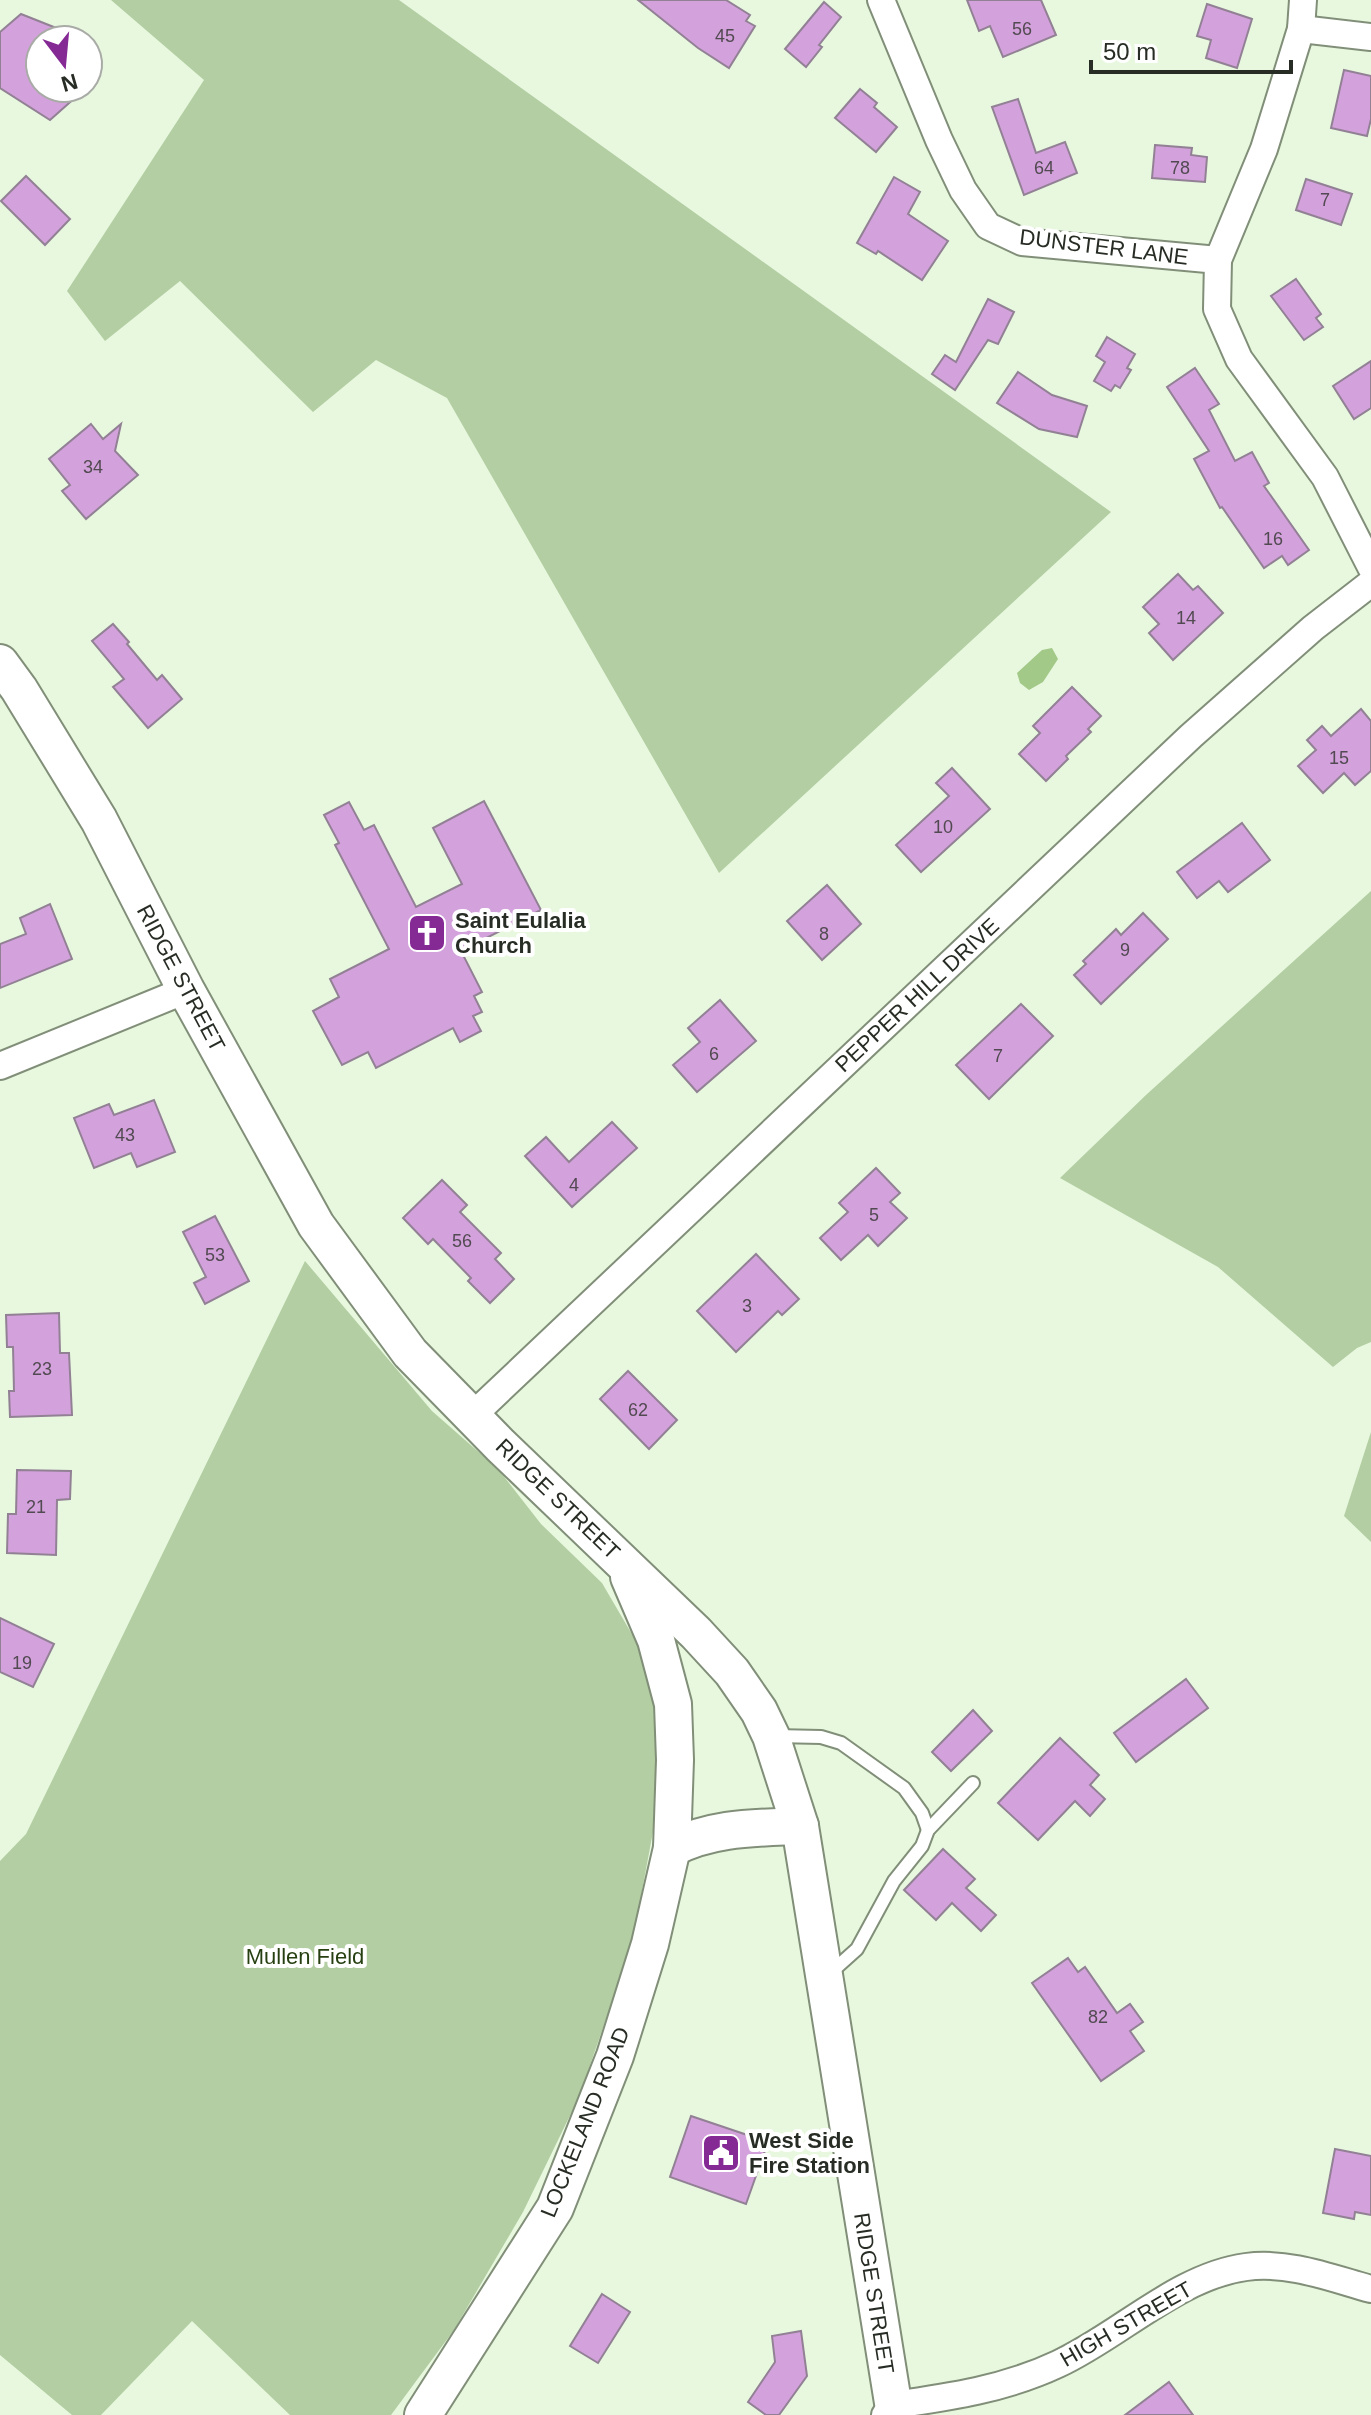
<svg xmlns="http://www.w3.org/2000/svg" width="1371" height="2415" font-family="Arial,sans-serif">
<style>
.green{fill:#b3cea2}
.water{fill:#a2c988}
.building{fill:#d3a1db;stroke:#928195;stroke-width:2}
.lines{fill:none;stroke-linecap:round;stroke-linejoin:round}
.lane-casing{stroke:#818f79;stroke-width:16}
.street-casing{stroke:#818f79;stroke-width:30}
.secondary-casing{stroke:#818f79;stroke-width:40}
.lane{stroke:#fff;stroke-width:12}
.street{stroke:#fff;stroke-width:26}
.secondary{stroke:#fff;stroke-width:36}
.labels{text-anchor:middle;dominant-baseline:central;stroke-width:8;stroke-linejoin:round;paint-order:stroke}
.number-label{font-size:18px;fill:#524a52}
.street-label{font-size:22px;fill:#272d24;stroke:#fff}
.poi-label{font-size:22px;font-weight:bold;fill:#272d24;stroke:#fff;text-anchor:start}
.park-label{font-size:22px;fill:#274012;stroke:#fff}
</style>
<rect width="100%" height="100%" fill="#e8f8df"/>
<!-- green -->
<g class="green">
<polygon points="111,0 399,0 1111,512 719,873 447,398 376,360 313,412 180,281 105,341 67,291 204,80"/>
<polygon points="1371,891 1371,1342 1357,1348 1333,1367 1218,1267 1060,1178 1146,1095"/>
<polygon points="305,1261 432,1411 498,1469 541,1524 602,1583 654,1672 658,1805 632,1944 579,2097 523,2212 454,2330 391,2415 290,2415 192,2321 101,2415 72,2415 0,2355 0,1861 26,1834"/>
<polygon points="1371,1432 1371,1542 1344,1516"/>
</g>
<!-- water -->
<polygon class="water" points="1052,648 1058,659 1043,682 1029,690 1020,683 1017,673 1042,650"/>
<!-- building -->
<g class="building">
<polygon points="638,0 726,0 750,15 746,21 755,26 729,68 698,48"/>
<polygon points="967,0 1041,0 1056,35 1003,57 990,26 979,31"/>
<polygon points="824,2 841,17 819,45 822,47 806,67 785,49"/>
<polygon points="1207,4 1252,19 1237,68 1206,58 1211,40 1197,36"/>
<polygon points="21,14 84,39 40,40 40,88 86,88 50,120 0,88 0,32"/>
<polygon points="1344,70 1371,76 1371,119 1367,136 1331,128"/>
<polygon points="860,89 877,103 874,107 897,127 876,152 835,118"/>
<polygon points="1018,99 1036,153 1065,142 1077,173 1024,195 992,107"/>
<polygon points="1155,145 1192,148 1191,155 1207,157 1205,182 1152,178"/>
<polygon points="26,176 70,219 45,245 1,201"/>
<polygon points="894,177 920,192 908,214 948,241 922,280 878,251 876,254 857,243"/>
<polygon points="1306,179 1352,194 1341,225 1296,210"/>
<polygon points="1296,279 1321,314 1316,318 1323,327 1304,340 1271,296"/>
<polygon points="988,299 1014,312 998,344 988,340 955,390 932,374 945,355 956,362"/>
<polygon points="1107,337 1135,354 1127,368 1131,370 1120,388 1115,385 1111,391 1094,381 1105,362 1096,356"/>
<polygon points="1371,361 1371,408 1354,419 1333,386"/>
<polygon points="1195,368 1219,404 1209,410 1235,461 1252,452 1269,483 1264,486 1309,550 1288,565 1282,556 1264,568 1222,507 1220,508 1194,459 1209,451 1167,387"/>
<polygon points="1018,372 1052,395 1087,406 1077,437 1039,429 997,403"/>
<polygon points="91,424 103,439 121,424 115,451 138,475 86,519 62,491 70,485 49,459"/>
<polygon points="1178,574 1193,590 1198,586 1223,613 1173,660 1149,633 1159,624 1143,607"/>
<polygon points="113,624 129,642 127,644 157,680 162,675 182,699 148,728 113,687 124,679 92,641"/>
<polygon points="1072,687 1101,716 1088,729 1091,732 1066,756 1068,759 1046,781 1019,754 1040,733 1033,726"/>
<polygon points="1361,709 1371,721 1371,771 1355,785 1344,773 1323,793 1298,766 1316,750 1307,740 1322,726 1331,736"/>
<polygon points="952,768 990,809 921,872 896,845 949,796 936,783"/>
<polygon points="484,801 541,910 461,951 482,992 474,996 482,1012 473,1016 481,1031 460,1042 453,1028 376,1068 368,1052 342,1065 313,1011 339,997 330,979 389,949 335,845 339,843 324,815 349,802 364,830 374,825 416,907 462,884 433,828"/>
<polygon points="1242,823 1270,860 1228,892 1219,881 1197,898 1177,872"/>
<polygon points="827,885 861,924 822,960 787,921"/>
<polygon points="50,904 72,959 0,988 0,944 26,934 20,918"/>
<polygon points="1143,913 1168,939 1101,1004 1074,975 1086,964 1083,961 1116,929 1121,935"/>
<polygon points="720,1000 756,1041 697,1092 673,1065 700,1042 688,1028"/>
<polygon points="1021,1004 1053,1036 989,1099 956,1065"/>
<polygon points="154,1100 175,1152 137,1167 131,1153 94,1168 74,1118 109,1104 114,1115"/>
<polygon points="612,1122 637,1148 572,1207 525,1156 546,1137 569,1162"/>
<polygon points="876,1168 900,1193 890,1202 907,1218 878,1246 868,1235 841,1260 820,1238 848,1212 839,1203"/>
<polygon points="442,1180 467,1205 460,1212 501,1253 495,1259 514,1279 490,1303 468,1281 471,1278 433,1239 428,1244 403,1218"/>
<polygon points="215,1216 249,1281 205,1304 194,1283 206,1277 183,1232"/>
<polygon points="756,1254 799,1299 782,1315 778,1311 736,1352 697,1311"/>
<polygon points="59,1313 60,1353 69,1353 72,1415 10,1417 9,1391 14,1391 13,1347 7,1347 6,1315"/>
<polygon points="628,1371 677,1420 649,1449 600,1399"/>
<polygon points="17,1470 71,1471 70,1499 57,1500 56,1555 7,1553 8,1514 16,1514"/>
<polygon points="0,1618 54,1644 33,1687 0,1672"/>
<polygon points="1186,1679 1208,1708 1136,1762 1114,1733"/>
<polygon points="973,1710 992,1731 951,1771 932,1752"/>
<polygon points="1060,1738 1099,1775 1090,1785 1105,1799 1090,1816 1075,1801 1038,1840 998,1803"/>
<polygon points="943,1849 975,1879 966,1888 996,1915 981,1931 952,1903 936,1920 904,1890"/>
<polygon points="1068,1958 1078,1972 1085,1967 1117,2013 1130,2004 1143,2022 1130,2031 1144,2051 1101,2081 1032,1983"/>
<polygon points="691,2116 768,2142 746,2204 670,2177"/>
<polygon points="1335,2149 1371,2156 1371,2215 1355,2212 1354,2219 1323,2213"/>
<polygon points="602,2294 630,2312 598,2363 570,2346"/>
<polygon points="801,2331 807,2376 779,2415 766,2415 748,2402 775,2362 772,2336"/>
<polygon points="1169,2382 1193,2415 1125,2415"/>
</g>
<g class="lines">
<defs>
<g id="lane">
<polyline points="775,1736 821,1737 841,1743 904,1788 922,1813 928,1830"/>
<polyline points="828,1975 857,1949 894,1881 922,1846 928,1830 973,1783"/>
</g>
<g id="street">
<polyline points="881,0 939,140 963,190 988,226 1022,242 1218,260 1217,309 1239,359 1325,477 1371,567"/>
<polyline points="1301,29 1371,37"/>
<polyline points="1218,260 1264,149 1301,29 1303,0"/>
<polyline points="0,1066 186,990"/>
<polyline points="472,1416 1191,736 1313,628 1371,583"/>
<path d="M885,2415l8,-10c57,-8 112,-16 165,-41 61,-28 120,-88 188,-97 42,-6 85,11 125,22"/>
</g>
<g id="secondary">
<polyline points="0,663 19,689 99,820 186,990 316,1225 410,1353 500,1445 696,1633 732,1672 759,1711 771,1736 800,1826 895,2415"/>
<path d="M672,1848c41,-21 83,-20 128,-22"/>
<polyline points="423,2415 555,2208 615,2056 650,1944 672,1848 675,1760 673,1704 656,1640 629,1577"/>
</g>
</defs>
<!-- lane casing -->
<use href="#lane" class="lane-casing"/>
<!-- street casing -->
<use href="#street" class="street-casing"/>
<!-- secondary casing -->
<use href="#secondary" class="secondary-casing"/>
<!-- lane -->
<use href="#lane" class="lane"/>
<!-- street -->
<use href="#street" class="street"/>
<!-- secondary -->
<use href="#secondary" class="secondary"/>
</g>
<!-- icons -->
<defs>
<symbol id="church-square" viewBox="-11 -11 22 22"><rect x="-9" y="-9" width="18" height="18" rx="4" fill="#852995" stroke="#fff"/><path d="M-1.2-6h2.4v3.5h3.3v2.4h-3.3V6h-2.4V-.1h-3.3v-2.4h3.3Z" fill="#fff"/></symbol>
<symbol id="civic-square" viewBox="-11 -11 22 22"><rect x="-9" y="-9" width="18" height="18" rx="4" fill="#852995" stroke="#fff"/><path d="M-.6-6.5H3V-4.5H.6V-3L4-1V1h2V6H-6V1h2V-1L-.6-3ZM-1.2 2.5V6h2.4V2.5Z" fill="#fff"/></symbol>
</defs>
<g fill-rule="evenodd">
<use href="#church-square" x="405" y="911" width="44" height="44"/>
<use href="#civic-square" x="699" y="2131" width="44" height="44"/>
</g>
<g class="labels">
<!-- number labels -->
<g class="number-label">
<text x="1022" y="29">56</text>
<text x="725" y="36">45</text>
<text x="1044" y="168">64</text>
<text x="1180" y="168">78</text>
<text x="1325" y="200">7</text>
<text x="93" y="467">34</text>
<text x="1273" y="539">16</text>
<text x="1186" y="618">14</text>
<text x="1339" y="758">15</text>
<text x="943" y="827">10</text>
<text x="824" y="934">8</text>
<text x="1125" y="950">9</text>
<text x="714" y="1054">6</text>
<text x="998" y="1056">7</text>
<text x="125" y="1135">43</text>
<text x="574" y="1185">4</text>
<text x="874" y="1215">5</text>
<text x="462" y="1241">56</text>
<text x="215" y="1255">53</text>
<text x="747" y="1306">3</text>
<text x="42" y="1369">23</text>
<text x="638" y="1410">62</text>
<text x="36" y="1507">21</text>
<text x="22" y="1663">19</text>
<text x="1098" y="2017">82</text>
</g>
<!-- street labels -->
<g class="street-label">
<text transform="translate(1104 247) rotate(7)">DUNSTER LANE</text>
<text transform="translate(181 978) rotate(62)">RIDGE STREET</text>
<text transform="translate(917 995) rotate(-43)">PEPPER HILL DRIVE</text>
<text transform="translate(558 1499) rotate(44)">RIDGE STREET</text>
<text transform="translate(585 2122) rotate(-68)">LOCKELAND ROAD</text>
<text transform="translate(874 2293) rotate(81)">RIDGE STREET</text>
<text transform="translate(1126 2324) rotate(-30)">HIGH STREET</text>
</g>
<!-- poi labels -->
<g class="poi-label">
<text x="455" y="920">Saint Eulalia<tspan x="455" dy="25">Church</tspan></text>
<text x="749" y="2140">West Side<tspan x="749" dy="25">Fire Station</tspan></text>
</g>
<!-- park labels -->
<g class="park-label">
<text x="305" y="1956">Mullen Field</text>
</g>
</g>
<!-- north arrow -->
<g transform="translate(64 64) rotate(164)"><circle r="38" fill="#ffffff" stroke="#a9aba7" stroke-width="2"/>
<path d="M0-6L14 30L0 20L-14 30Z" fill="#852995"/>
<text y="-12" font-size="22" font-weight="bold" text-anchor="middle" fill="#272d24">N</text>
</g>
<!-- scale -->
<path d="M1091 60v12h200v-12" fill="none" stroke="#272d24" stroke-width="4"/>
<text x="1103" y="60" font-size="24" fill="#272d24" stroke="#ffffff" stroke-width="6" paint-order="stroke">50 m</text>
</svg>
